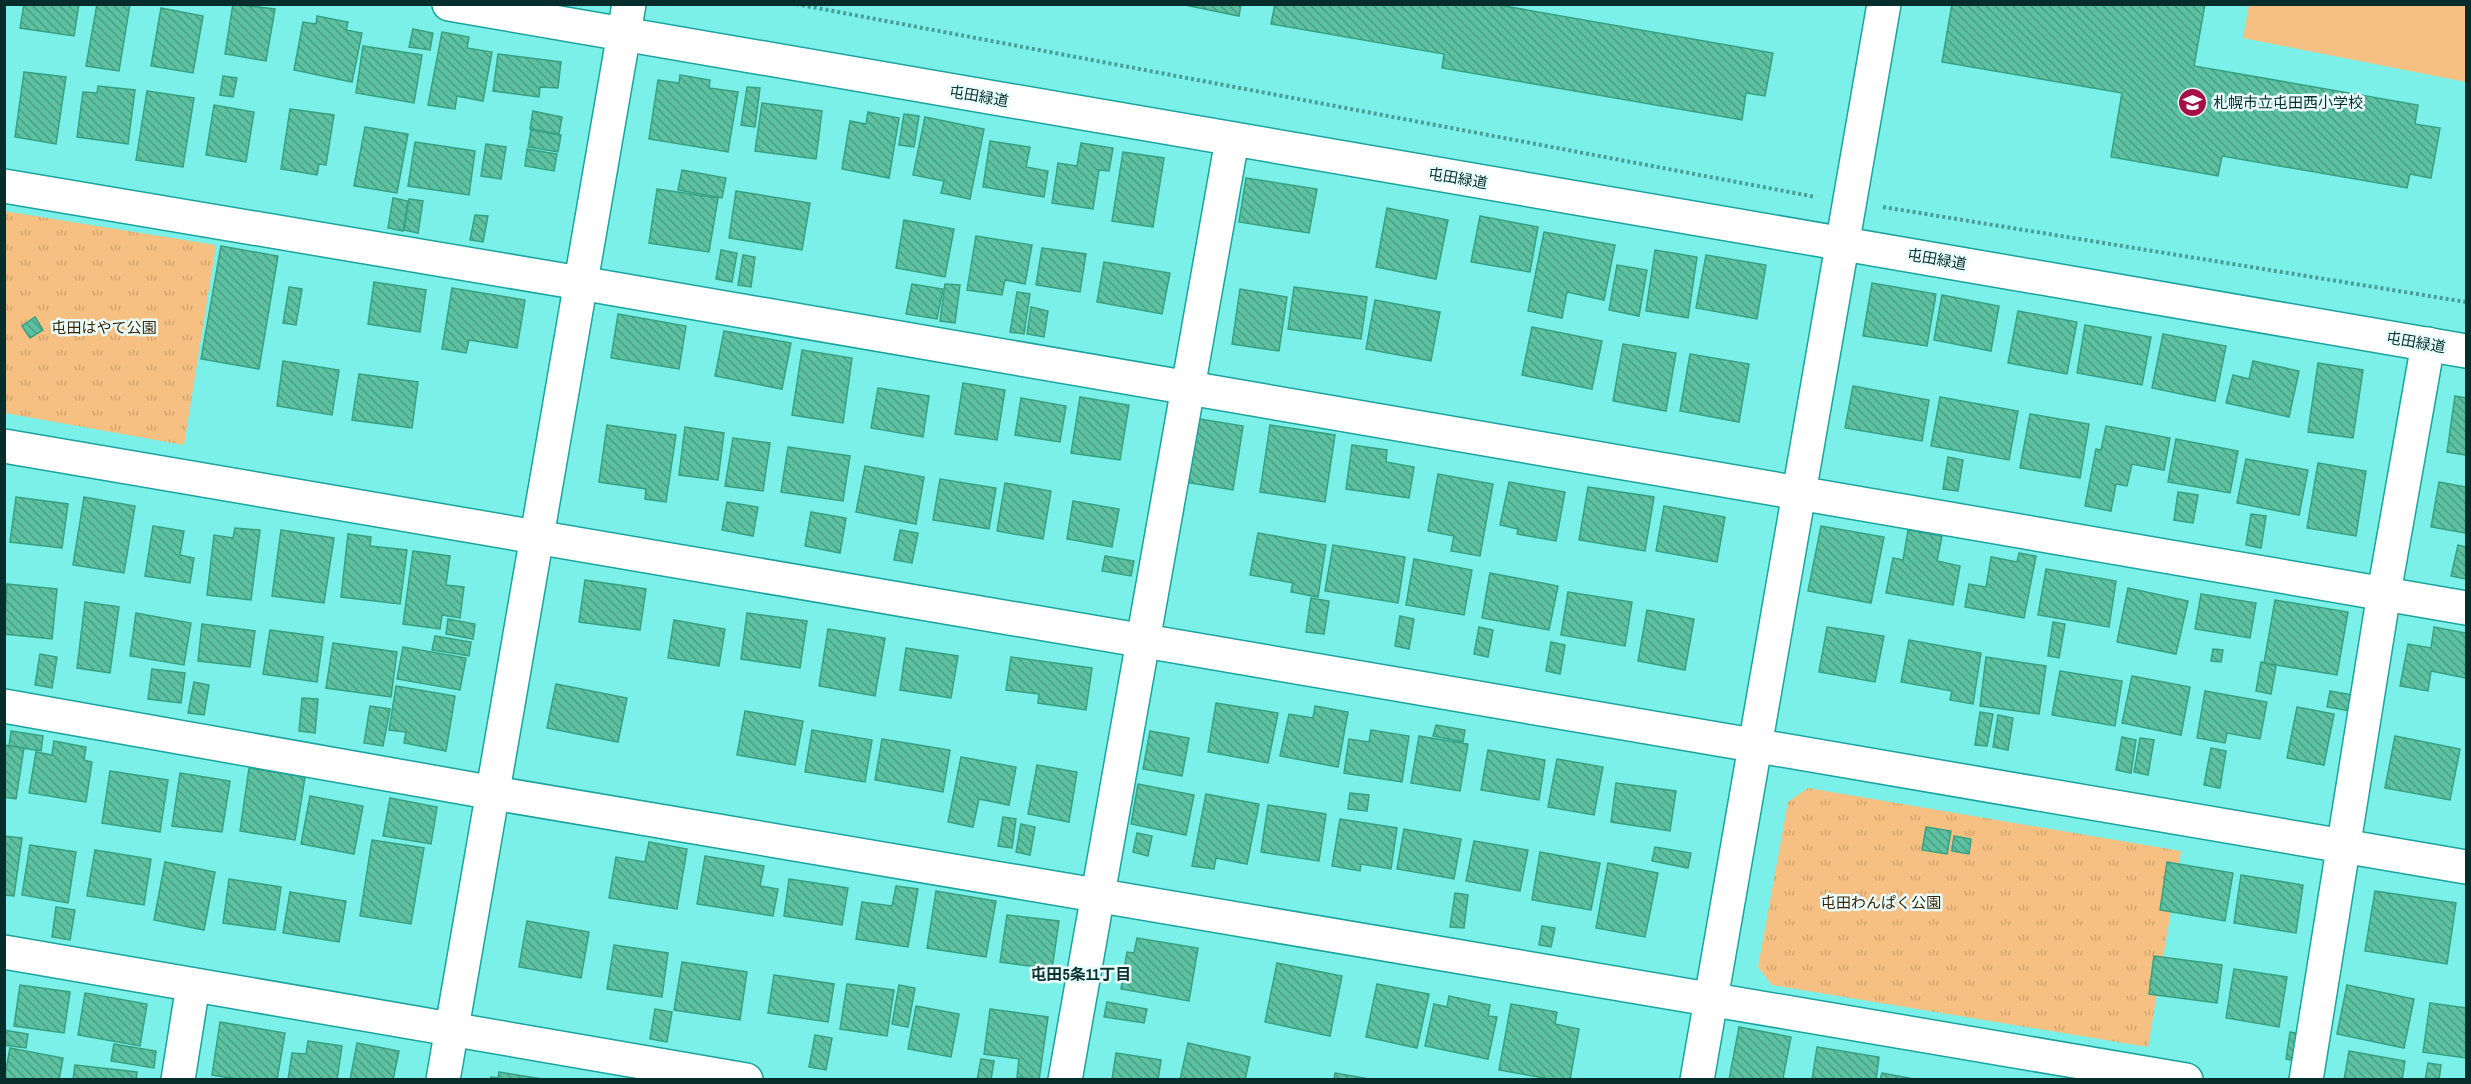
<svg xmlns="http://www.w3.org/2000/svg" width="2471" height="1084" font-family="'Archivo Narrow','Noto Sans JP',sans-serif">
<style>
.park{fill:url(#park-tufts)}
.pitch{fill:#f5c082}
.building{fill:url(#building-back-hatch);stroke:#37a082;stroke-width:1.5}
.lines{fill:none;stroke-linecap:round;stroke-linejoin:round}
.minor-casing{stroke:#1ba39d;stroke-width:36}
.path{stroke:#499e98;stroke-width:4;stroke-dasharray:3 3;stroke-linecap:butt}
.minor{stroke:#fff;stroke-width:33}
.labels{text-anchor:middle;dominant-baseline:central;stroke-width:5;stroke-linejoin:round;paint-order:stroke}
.street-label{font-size:15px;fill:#052d2b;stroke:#eafffd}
.poi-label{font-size:15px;fill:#052d2b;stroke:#eafffd;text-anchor:start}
.park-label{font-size:15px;fill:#3b2303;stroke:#eafffd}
.neighbourhood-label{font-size:16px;font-weight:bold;fill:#0b3230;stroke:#eafffd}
</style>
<defs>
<pattern id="park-tufts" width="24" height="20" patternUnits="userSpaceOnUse" patternTransform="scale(1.5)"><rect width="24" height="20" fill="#f5c082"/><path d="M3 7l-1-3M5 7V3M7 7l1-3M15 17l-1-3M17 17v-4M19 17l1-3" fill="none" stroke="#d1a570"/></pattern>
<pattern id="building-back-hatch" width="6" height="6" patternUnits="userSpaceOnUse" patternTransform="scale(1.5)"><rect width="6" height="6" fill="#5dc2a2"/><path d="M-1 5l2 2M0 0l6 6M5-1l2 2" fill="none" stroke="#4b9e84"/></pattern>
</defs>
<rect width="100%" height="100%" fill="#7bf0e8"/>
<!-- park -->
<g class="park">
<polygon points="4,211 216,245 184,445 5,413"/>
<polygon points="1808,788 2181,851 2148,1047 1772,985 1758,967 1788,802"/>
</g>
<!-- pitch -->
<polygon class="pitch" points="2249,5 2466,5 2466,82 2243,38"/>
<!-- building -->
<g class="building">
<polygon points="24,4 79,4 74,36 20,28"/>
<polygon points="97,4 130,4 119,71 86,66"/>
<polygon points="233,4 275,9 266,61 225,54"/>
<polygon points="1180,4 1241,4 1239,16"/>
<polygon points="1275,4 1493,4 1773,53 1765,96 1746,93 1742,120 1442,68 1444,54 1271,24"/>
<polygon points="1952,4 2205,4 2194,66 2418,105 2415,124 2440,128 2431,178 2410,174 2407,188 2222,156 2218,176 2111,157 2122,93 1942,62"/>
<polygon points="161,8 203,16 193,73 151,66"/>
<polygon points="317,16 348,22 346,30 362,33 352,82 294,70 303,22 316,24"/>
<polygon points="413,29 433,33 430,50 409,47"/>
<polygon points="442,32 469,37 467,48 492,52 483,101 457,96 455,109 428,105"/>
<polygon points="363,46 422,55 414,103 356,93"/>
<polygon points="498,54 561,62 558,88 540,87 539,97 493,91"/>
<polygon points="24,72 66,77 56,144 15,137"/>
<polygon points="680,75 710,80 709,88 738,92 728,152 649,139 658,80 679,83"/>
<polygon points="223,76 237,78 233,97 220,95"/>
<polygon points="98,86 135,90 128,144 77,137 83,92 97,93"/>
<polygon points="747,87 760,88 755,127 741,125"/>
<polygon points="147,91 194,98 183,167 136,160"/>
<polygon points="762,103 822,111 816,159 755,151"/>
<polygon points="214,105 254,112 246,162 206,155"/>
<polygon points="290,109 334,115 326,165 319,164 317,175 281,169"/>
<polygon points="533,111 562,117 559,134 530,129"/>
<polygon points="868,112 899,118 889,178 842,169 850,121 866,124"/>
<polygon points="904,114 919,116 914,147 899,145"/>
<polygon points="925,117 984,129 970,199 941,193 944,181 913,175"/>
<polygon points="365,127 408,134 397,193 354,186"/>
<polygon points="531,130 561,135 558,152 528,147"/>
<polygon points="990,141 1030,147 1026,167 1048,171 1044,197 983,187"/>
<polygon points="415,142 475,151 469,195 408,186"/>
<polygon points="1081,143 1113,148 1109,171 1099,170 1093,209 1052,203 1058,163 1077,166"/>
<polygon points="486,144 506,147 501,179 481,176"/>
<polygon points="527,149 557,154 554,171 525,166"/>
<polygon points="1123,152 1164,158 1153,227 1112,221"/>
<polygon points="682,170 726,178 722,198 678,190"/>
<polygon points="1246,178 1317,189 1309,233 1239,222"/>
<polygon points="657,189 718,198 709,252 649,243"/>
<polygon points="736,191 810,203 802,250 729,238"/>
<polygon points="393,198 408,201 403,231 388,228"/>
<polygon points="409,199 423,201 418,233 404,230"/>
<polygon points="1387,208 1448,220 1436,279 1376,267"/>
<polygon points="475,215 488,216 483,242 470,240"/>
<polygon points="1480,216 1538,227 1530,272 1471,262"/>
<polygon points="904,220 954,229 945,277 896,268"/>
<polygon points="1544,232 1615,245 1604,300 1567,292 1562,318 1528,311"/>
<polygon points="976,236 1032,245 1025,284 1005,280 1002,295 967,290"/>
<polygon points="221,246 278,256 259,369 201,359"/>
<polygon points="1042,248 1086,254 1080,292 1036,285"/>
<polygon points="721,250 737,253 732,282 716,279"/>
<polygon points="1655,250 1697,257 1688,318 1646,311"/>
<polygon points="743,255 755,257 751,287 738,285"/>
<polygon points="1706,255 1766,265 1757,319 1696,308"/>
<polygon points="1104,262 1170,273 1162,314 1097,302"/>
<polygon points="1617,265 1647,270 1639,316 1609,310"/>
<polygon points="374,282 426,290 420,332 368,324"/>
<polygon points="1872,283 1936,294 1927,346 1863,336"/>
<polygon points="912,284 943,289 937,319 906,314"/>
<polygon points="945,284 960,285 955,323 940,321"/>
<polygon points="289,287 302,289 296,325 283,323"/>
<polygon points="1294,287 1367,297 1361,339 1288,329"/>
<polygon points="452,288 525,300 517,348 469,340 466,353 442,349"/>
<polygon points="1240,289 1287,297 1279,351 1232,344"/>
<polygon points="1017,292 1030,294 1024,334 1010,332"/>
<polygon points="1942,295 1999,306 1991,351 1934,340"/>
<polygon points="1375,300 1440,312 1431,361 1366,349"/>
<polygon points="1031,307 1048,311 1044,337 1027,334"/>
<polygon points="2018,311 2077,322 2067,374 2008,363"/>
<polygon points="618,314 686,326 679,369 611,358"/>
<polygon points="35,317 43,330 30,338 22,326"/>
<polygon points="2085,325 2151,337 2142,385 2077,373"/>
<polygon points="1532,327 1602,341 1592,389 1522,375"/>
<polygon points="724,331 791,343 782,389 715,376"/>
<polygon points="2163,334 2226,346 2215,401 2152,388"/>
<polygon points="1623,344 1676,353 1666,411 1613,401"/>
<polygon points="802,350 852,358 843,423 792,415"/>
<polygon points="1690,354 1749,364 1739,422 1680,411"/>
<polygon points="283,361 339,370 332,415 277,406"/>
<polygon points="2253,361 2299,371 2289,417 2226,403 2233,375 2249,379"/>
<polygon points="2318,363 2363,370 2353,438 2308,432"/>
<polygon points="359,374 418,382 412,428 352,420"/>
<polygon points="963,383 1005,390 997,440 955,434"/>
<polygon points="1853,386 1929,400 1922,441 1845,428"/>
<polygon points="878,388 929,396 923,437 871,428"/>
<polygon points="2455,396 2466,398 2466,455 2447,452"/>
<polygon points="1080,397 1129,405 1120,460 1071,453"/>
<polygon points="1940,397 2018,411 2009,460 1931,446"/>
<polygon points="1021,398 1066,406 1060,442 1015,435"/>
<polygon points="2030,414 2089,424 2080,478 2020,468"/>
<polygon points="1194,418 1243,426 1233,490 1184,482"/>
<polygon points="607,425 676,435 666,502 645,499 646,489 599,482"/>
<polygon points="1270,425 1335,435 1325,502 1260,492"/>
<polygon points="2106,426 2170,438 2164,470 2132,464 2127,486 2116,484 2111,511 2085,506 2096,449 2101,450"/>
<polygon points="685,427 724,433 718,480 679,475"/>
<polygon points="733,438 770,443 763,491 725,486"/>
<polygon points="2176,439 2238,451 2230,493 2168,482"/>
<polygon points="1352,445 1387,450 1386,462 1414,467 1409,498 1346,489"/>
<polygon points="788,447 850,456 843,501 781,492"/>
<polygon points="1948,457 1963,460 1958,491 1943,489"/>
<polygon points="2246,459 2308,470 2299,515 2237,503"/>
<polygon points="2318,463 2366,471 2356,536 2307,528"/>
<polygon points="865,466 924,477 916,524 856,512"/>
<polygon points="1438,474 1493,484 1480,556 1451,551 1454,536 1428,531"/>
<polygon points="940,479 996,488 989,529 933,520"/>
<polygon points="1509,482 1565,492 1556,541 1517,534 1518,529 1500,525"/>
<polygon points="2439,482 2466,487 2466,533 2431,527"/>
<polygon points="1005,483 1051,491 1043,539 997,531"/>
<polygon points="1588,487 1654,497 1645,551 1579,540"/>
<polygon points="2178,492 2198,495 2193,523 2174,520"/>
<polygon points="16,497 68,504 62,548 10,542"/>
<polygon points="84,497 135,506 124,573 73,565"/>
<polygon points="1073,501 1119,509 1112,547 1067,539"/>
<polygon points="727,502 758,507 753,536 722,530"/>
<polygon points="1664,506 1725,517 1717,562 1656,551"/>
<polygon points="811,512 846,518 840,553 805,546"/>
<polygon points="2251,514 2266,516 2261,548 2246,545"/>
<polygon points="153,526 184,531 180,555 194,558 190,583 145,576"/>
<polygon points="1821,526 1884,537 1871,603 1808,591"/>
<polygon points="235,528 260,530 251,600 207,595 214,535 233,538"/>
<polygon points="281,530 334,538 324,603 272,596"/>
<polygon points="900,530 918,533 912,563 894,560"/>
<polygon points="1908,530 1942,536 1937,561 1960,566 1953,605 1886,593 1893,558 1903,560"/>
<polygon points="1258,533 1326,545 1318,597 1291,592 1293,583 1250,575"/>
<polygon points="348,534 371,537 370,546 407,550 400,604 341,597"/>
<polygon points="1333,545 1405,557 1398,603 1325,591"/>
<polygon points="2458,545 2466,547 2466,579 2451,576"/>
<polygon points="413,551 450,556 446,585 464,587 460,618 442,615 440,629 403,624"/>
<polygon points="2019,553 2036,556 2024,618 1965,607 1969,584 1986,587 1991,557 2017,562"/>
<polygon points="1105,556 1134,561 1131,576 1102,571"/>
<polygon points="1414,559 1472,570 1464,615 1406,605"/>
<polygon points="2046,569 2116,581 2109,627 2038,615"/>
<polygon points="1490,573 1558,586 1549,630 1482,618"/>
<polygon points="585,580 646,589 640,630 579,622"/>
<polygon points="7,584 57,589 52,639 4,634"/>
<polygon points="2128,588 2188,601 2176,654 2117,642"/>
<polygon points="1568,592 1632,602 1625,646 1561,635"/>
<polygon points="2201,594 2256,603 2250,638 2195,629"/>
<polygon points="1311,598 1329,601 1324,634 1306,632"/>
<polygon points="2275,600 2348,612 2337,675 2264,663"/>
<polygon points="85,602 119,607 110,673 77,668"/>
<polygon points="1647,610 1694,619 1685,670 1638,661"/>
<polygon points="136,613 191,623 184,665 130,656"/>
<polygon points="747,613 807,621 800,668 741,659"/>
<polygon points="1400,616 1414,619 1409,649 1395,646"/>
<polygon points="448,619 475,624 473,639 446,634"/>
<polygon points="674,620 725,629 719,666 668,658"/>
<polygon points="2053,622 2065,624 2059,658 2048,656"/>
<polygon points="202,624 255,631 250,667 198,661"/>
<polygon points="1479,627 1493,630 1488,657 1474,654"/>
<polygon points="1827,627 1884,636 1875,682 1819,672"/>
<polygon points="2434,627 2466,633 2466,678 2431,671 2428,691 2400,686 2408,644 2431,648"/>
<polygon points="828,629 885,638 875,696 819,686"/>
<polygon points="270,630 323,637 317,682 263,674"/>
<polygon points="435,636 471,642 469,656 432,650"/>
<polygon points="1909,640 1981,653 1973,704 1950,700 1952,691 1901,682"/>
<polygon points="1551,642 1565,645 1560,674 1546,671"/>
<polygon points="333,643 397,652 391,697 326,688"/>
<polygon points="403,647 466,658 460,690 397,679"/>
<polygon points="906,648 958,656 951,698 900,690"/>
<polygon points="2213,649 2223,650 2221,662 2211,661"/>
<polygon points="40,654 57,657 52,688 35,685"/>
<polygon points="1011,657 1092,668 1086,710 1038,703 1039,694 1006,690"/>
<polygon points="1986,657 2046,666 2039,714 1980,706"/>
<polygon points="2261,662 2276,666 2271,694 2256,691"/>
<polygon points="152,669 185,673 181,703 148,699"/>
<polygon points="2060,671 2122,681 2115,726 2052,715"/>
<polygon points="2132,676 2190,687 2181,735 2122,723"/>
<polygon points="194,682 209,685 204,715 188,713"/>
<polygon points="556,684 627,698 618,742 547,728"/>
<polygon points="396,686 455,696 446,751 404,743 406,732 389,730"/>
<polygon points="2205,691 2267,702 2260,739 2227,733 2225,743 2197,738"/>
<polygon points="2330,691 2364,697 2361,713 2327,707"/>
<polygon points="302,698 318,699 315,733 299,731"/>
<polygon points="1216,703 1278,713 1268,763 1208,752"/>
<polygon points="370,706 390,709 383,746 364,743"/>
<polygon points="1315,706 1348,712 1338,767 1280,756 1289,714 1313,718"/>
<polygon points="2297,707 2334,714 2324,765 2287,758"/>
<polygon points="745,711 803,721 795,765 737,755"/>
<polygon points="1980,712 1993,714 1987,746 1975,745"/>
<polygon points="1998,715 2013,718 2008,750 1993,747"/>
<polygon points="1436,725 1465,730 1463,742 1433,736"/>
<polygon points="812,730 872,740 865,782 805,772"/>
<polygon points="1371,730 1409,736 1402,782 1344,773 1349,739 1369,742"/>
<polygon points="11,731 43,736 41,751 9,746"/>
<polygon points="1150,731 1189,738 1182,776 1143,769"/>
<polygon points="1419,736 1468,744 1460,791 1411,783"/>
<polygon points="2395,736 2460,749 2450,800 2385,788"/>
<polygon points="2122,737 2136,740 2131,773 2116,770"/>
<polygon points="2140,738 2154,740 2148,775 2134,772"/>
<polygon points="882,739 950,750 943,792 875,780"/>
<polygon points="54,741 86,747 84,760 92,762 86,802 29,793 36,752 52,755"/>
<polygon points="4,745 24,748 16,799 4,797"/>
<polygon points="2211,748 2226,751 2220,788 2204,785"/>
<polygon points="1488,750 1545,760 1539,800 1481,790"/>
<polygon points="961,757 1016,767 1009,805 979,799 973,827 948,822"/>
<polygon points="1557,759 1603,767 1594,815 1548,807"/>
<polygon points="1037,765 1077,772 1069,822 1028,814"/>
<polygon points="249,768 305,777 295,840 240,831"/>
<polygon points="110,771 168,780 160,832 102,823"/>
<polygon points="180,773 230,781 222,832 172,826"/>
<polygon points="1616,783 1676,791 1670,831 1611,822"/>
<polygon points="1138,784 1194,795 1186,835 1131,824"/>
<polygon points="1350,793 1369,795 1367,811 1348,809"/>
<polygon points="1206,794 1259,804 1247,864 1216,858 1214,869 1192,866"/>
<polygon points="310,796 363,806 354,854 301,844"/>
<polygon points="390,798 437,807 431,844 383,836"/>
<polygon points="1268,805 1326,814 1319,861 1261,852"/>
<polygon points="1003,817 1016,819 1012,848 998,846"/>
<polygon points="1340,819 1397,828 1391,869 1361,864 1360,871 1332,866"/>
<polygon points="1021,824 1035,827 1030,855 1016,852"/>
<polygon points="1926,827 1951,831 1947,854 1922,850"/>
<polygon points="1404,829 1461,839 1454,879 1397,869"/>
<polygon points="1137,833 1152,836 1148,856 1133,852"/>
<polygon points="4,836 22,838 14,896 4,895"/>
<polygon points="1954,836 1971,839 1969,854 1952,851"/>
<polygon points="372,840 424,848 411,924 360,916"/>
<polygon points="1474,841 1528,850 1520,891 1466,881"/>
<polygon points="649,842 687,849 677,909 609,898 616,857 645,862"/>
<polygon points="30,845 76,852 68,903 22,895"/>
<polygon points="1655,847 1691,853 1688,868 1652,861"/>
<polygon points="95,850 151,859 144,905 87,896"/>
<polygon points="1540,852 1600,863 1591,910 1532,900"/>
<polygon points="705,856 764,866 760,886 778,889 773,916 697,904"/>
<polygon points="165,862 215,872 204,930 154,920"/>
<polygon points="2167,862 2233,873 2225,921 2160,910"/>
<polygon points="1608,863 1658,873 1645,937 1596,928"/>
<polygon points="2241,875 2303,885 2296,933 2234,923"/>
<polygon points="229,879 281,887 275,930 223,923"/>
<polygon points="789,879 848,888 842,925 784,916"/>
<polygon points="896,886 918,889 908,947 856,939 862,902 892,906"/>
<polygon points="936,891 996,901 986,957 927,948"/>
<polygon points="2375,891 2456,903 2447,964 2365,951"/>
<polygon points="290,892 346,901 339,942 283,933"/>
<polygon points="1455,893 1468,895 1464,928 1450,927"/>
<polygon points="56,907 75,910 70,940 52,937"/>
<polygon points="1007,915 1059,921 1052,969 1000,962"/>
<polygon points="527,921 589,932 581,978 519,967"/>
<polygon points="1542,926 1555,928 1551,947 1539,945"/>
<polygon points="1137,938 1198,948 1189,1001 1121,989 1127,952 1134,953"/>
<polygon points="614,945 668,953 662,997 607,989"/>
<polygon points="2154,956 2222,965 2217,1003 2149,994"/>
<polygon points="682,962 747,972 740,1020 674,1010"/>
<polygon points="1277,963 1342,976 1330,1036 1265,1022"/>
<polygon points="2234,969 2287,977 2279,1027 2226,1018"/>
<polygon points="774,975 834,984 828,1022 768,1013"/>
<polygon points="847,984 894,990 887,1036 840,1029"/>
<polygon points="1377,984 1429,994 1417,1048 1366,1037"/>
<polygon points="20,985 70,992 64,1033 14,1026"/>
<polygon points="899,985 915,988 908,1027 892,1024"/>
<polygon points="2347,985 2414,999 2404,1048 2337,1034"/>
<polygon points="85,993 147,1004 140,1046 78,1035"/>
<polygon points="1449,996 1490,1005 1488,1016 1497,1017 1488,1059 1425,1046 1434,1004 1447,1007"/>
<polygon points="1107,1002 1147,1009 1144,1023 1104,1017"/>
<polygon points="2430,1003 2466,1008 2466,1058 2423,1052"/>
<polygon points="1511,1004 1557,1012 1555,1024 1579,1029 1570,1080 1555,1080 1499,1070"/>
<polygon points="916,1006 959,1014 951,1057 908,1049"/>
<polygon points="655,1009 672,1012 667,1042 650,1039"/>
<polygon points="990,1009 1048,1017 1039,1080 1017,1077 1019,1059 984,1054"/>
<polygon points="220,1022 285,1033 277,1080 244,1080 212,1075"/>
<polygon points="1739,1027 1791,1037 1783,1078 1791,1080 1729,1080"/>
<polygon points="4,1030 28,1034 26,1048 4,1045"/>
<polygon points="2290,1032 2307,1035 2303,1063 2286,1059"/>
<polygon points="815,1035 832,1038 826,1070 809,1067"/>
<polygon points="308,1041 342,1046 337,1080 288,1080 292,1053 306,1054"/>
<polygon points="357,1043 399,1051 393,1080 350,1080"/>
<polygon points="1188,1043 1250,1057 1245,1080 1180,1080"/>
<polygon points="114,1044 156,1051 154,1068 111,1061"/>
<polygon points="1817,1047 1879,1057 1876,1080 1812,1080"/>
<polygon points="10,1048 63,1058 59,1080 4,1080"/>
<polygon points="2349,1051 2405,1061 2402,1080 2344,1080"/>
<polygon points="1116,1053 1161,1060 1158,1080 1112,1080"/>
<polygon points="981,1059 994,1061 991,1080 977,1080"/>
<polygon points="2428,1063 2441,1065 2439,1080 2425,1080"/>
<polygon points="75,1065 137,1072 136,1080 73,1080"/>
<polygon points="499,1072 542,1079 542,1080 490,1080 491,1077 498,1078"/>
<polygon points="1335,1073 1375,1080 1334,1080"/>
<polygon points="1882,1073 1919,1080 1880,1080"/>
</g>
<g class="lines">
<defs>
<g id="minor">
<polyline points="449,4 2466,351"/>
<polyline points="4,186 580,283 2466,608"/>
<polyline points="4,446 2466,867"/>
<polyline points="4,706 494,793 2186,1080"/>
<polyline points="4,952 746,1080"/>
<polyline points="178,1080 193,985"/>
<polyline points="443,1080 629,4"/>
<polyline points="1065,1080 1232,140"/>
<polyline points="1697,1080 1884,4"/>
<polyline points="2306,1080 2384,593 2428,344"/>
</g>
</defs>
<!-- minor casing -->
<use href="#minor" class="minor-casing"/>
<!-- path -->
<g class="path">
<polyline points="796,4 1816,197"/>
<polyline points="1883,207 2466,302"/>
</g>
<!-- minor -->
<use href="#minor" class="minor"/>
</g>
<!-- icons -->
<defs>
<symbol id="school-disc" viewBox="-11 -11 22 22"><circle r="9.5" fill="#a60f43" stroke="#eafffd"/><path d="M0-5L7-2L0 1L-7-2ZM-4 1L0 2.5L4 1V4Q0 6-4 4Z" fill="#fff"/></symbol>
</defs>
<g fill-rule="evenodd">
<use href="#school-disc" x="2176" y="86" width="33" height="33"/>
</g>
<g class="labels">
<!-- street labels -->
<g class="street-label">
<text transform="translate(979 96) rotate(10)">屯田緑道</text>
<text transform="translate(1458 178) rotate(10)">屯田緑道</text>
<text transform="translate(1937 259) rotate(10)">屯田緑道</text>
<text transform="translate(2416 342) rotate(10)">屯田緑道</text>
</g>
<!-- poi labels -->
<g class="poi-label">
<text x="2213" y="102">札幌市立屯田西小学校</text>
</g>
<!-- park labels -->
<g class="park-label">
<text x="104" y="327">屯田はやて公園</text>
<text x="1881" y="902">屯田わんぱく公園</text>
</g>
<!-- neighbourhood labels -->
<g class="neighbourhood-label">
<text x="1081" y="974">屯田5条11丁目</text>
</g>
</g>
<!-- border -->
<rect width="2471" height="1084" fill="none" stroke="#052d2b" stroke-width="12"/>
</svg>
